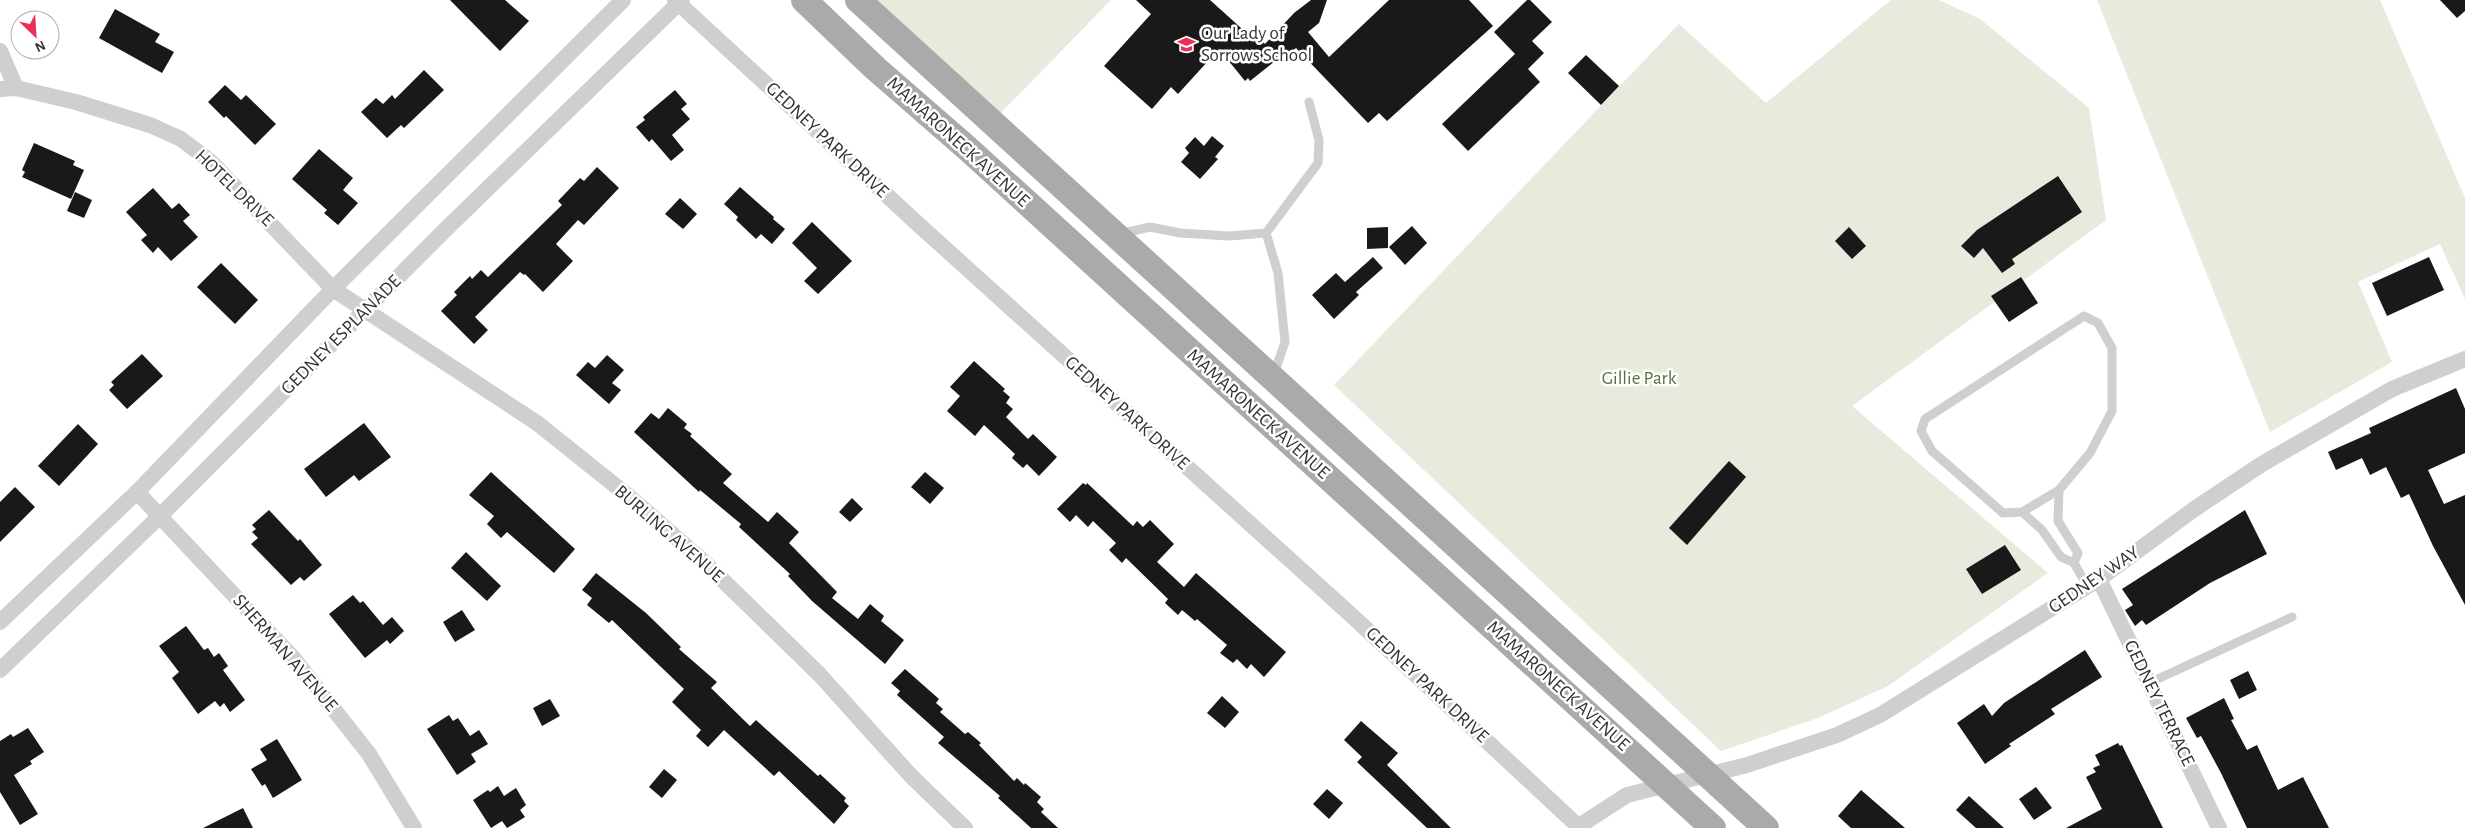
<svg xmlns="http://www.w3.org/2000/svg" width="2465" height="828" font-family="'Alegreya Sans',sans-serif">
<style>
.green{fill:#e7ebdd}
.building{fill:#191919}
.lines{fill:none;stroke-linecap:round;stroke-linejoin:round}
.service{stroke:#cfcfcf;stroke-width:9}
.minor{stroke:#cfcfcf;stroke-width:16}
.primary{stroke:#aaa;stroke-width:26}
.labels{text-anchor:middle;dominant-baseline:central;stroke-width:5;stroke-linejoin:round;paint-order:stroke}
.poi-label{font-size:19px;fill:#323232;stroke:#fff;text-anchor:start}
.street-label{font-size:19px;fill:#323232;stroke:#fff}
.park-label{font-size:19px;fill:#5b703d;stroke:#fff}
</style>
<rect width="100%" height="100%" fill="#fff"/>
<!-- green -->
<g class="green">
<polygon points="859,0 1111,0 991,123"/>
<polygon points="1891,0 1939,0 1980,19 2089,108 2106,220 1852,406 2048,573 1888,686 1818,718 1721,751 1334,385 1679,24 1766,103"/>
<polygon points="2097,0 2380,0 2465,198 2465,299 2440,244 2358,282 2392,362 2270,432"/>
</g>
<!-- building -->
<g class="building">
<polygon points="450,0 505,0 529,21 500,51"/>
<polygon points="1136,0 1210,0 1260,45 1263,42 1265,44 1294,13 1311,0 1327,0 1319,23 1308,32 1329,57 1389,0 1469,0 1493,26 1387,121 1379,113 1368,123 1296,48 1287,56 1285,53 1250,81 1248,78 1245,81 1219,49 1178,94 1171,87 1152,109 1104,66 1151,14"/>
<polygon points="1527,0 1530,0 1552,22 1532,41 1544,53 1528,69 1540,82 1468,151 1442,124 1515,54 1494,32"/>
<polygon points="2440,0 2465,0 2465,11 2457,18"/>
<polygon points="115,9 160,34 155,42 174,52 162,73 99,38"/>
<polygon points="1586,55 1619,86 1601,105 1568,73"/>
<polygon points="424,70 444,90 404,128 401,125 387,138 361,112 376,98 383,104 392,95 395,99"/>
<polygon points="225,85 241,100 246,95 276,124 255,145 226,116 224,118 208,102"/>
<polygon points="675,90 687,104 681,109 690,119 672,135 684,150 671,161 652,139 649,142 636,127 645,120 643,117"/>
<polygon points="1212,136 1224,146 1215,157 1218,159 1200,179 1181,162 1189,153 1185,148 1195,137 1204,146"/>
<polygon points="34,143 75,161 73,165 84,170 71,199 22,177 25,172 22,170"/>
<polygon points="319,149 353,178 343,190 358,203 338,225 324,213 327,210 292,179"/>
<polygon points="597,167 619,188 584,225 578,220 556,244 573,261 543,292 525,274 524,275 520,272 475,317 488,330 474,344 441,311 457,295 454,292 470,276 472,279 481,270 488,277 562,205 558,201 580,178 584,181"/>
<polygon points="2058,176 2082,212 2012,259 2015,264 2002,273 1983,248 1974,258 1961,246 1977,230"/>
<polygon points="740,187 774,217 773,219 785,229 772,244 761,234 756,239 736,220 738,217 724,204"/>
<polygon points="153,188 172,209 179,203 190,215 183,221 198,237 171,261 158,247 153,253 141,240 147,235 126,212"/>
<polygon points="75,192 92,200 84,218 67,211"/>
<polygon points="680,198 697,214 683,229 665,214"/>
<polygon points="812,222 852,261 818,294 804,281 817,268 792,243"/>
<polygon points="1412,226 1427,243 1405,265 1389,247"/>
<polygon points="1388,227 1388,248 1367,249 1367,228"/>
<polygon points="1849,227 1866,246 1852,259 1835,241"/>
<polygon points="1373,257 1383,268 1356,292 1359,295 1334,319 1312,295 1336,273 1345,282"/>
<polygon points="2429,257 2444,290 2387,316 2372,283"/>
<polygon points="221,263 258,300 235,324 197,287"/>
<polygon points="2021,277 2038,303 2009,322 1991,296"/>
<polygon points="142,354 163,376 127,409 109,390 114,385 111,382"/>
<polygon points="607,355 624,370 612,383 621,390 609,404 576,375 588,362 595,368"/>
<polygon points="974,361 1005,389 1003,391 1010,397 1006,403 1013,409 1006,417 1028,439 1033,434 1057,457 1039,476 1027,464 1023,468 1012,458 1015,454 984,425 975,436 947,411 960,396 950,387"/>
<polygon points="2456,388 2465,409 2465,453 2428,470 2444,504 2465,495 2465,605 2433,546 2409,494 2401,498 2386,467 2370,475 2362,458 2336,470 2328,452 2371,433 2369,428"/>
<polygon points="668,408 687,424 684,428 692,434 690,436 732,474 723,483 768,522 777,512 799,532 789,543 837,592 832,598 858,619 870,604 884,616 881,621 904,640 885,664 812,601 788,576 790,574 739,527 741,524 700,490 699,492 634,432 651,413 659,419"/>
<polygon points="364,423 391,457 359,481 354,475 326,497 304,469"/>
<polygon points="78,424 98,444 59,486 38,466"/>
<polygon points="1729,461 1746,477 1687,545 1669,528"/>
<polygon points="491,472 575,549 554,573 507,532 501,538 487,524 494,516 469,495"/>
<polygon points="925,472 944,488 930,504 911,487"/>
<polygon points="1083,483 1086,485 1087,483 1133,526 1137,521 1143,527 1150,520 1174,544 1157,562 1184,587 1196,573 1286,652 1264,677 1251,664 1247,669 1237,659 1233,663 1220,653 1227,645 1197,619 1195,621 1182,610 1178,615 1165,603 1168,599 1126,558 1122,563 1109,550 1116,543 1093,521 1088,527 1076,515 1070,522 1057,509"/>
<polygon points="15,487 35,507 0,542 0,502"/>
<polygon points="852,498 863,509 850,522 839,512"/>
<polygon points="269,510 298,541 300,539 322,565 304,581 300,577 291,585 251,544 258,538 252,532 256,529 252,525"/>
<polygon points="2245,510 2267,554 2210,583 2146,625 2142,620 2135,626 2125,610 2133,605 2122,589"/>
<polygon points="2005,545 2021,570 1982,594 1966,569"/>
<polygon points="466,552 501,586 487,601 451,568"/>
<polygon points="596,573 646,613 681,647 679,649 717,682 711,688 750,726 756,720 818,776 820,774 846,798 844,801 849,806 834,824 779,771 774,776 724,730 708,747 696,736 701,730 672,702 684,689 612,620 609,623 587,605 592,598 582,590"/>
<polygon points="353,595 360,603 363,601 383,625 392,617 404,631 390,644 387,640 365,658 329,614"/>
<polygon points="462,610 475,630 455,642 443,622"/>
<polygon points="186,626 204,650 208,648 214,657 219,653 228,666 223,670 245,700 230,712 224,703 220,707 215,701 198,714 172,678 179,672 159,646"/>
<polygon points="2085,650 2102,677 2051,709 2055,714 2009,744 2011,746 1985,764 1957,723 1984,704 1992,716 2004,703"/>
<polygon points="905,669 939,699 936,703 943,709 940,712 965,734 968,732 981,743 979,745 1014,781 1017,778 1024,785 1025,783 1041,797 1037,802 1044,809 1041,812 1058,828 1031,828 998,798 1000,796 938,743 944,737 897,695 900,691 891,683"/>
<polygon points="2248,671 2257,690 2239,699 2230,680"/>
<polygon points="1222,696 1239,712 1225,728 1207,713"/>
<polygon points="2224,698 2234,719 2231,720 2247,750 2257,745 2278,790 2303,777 2329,828 2247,828 2221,773 2201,736 2197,738 2186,718"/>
<polygon points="550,699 560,716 542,726 533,708"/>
<polygon points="449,715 453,721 458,718 470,736 479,730 488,744 471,754 476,762 457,775 427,729"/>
<polygon points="1361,721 1398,753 1387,765 1451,828 1427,828 1357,762 1362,757 1344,740"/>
<polygon points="28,728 44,752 30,761 32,764 14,775 38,814 20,825 0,792 0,741 11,734 13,737"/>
<polygon points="277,739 302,780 273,798 265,784 262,786 251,769 267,760 260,749"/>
<polygon points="2118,743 2120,746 2122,745 2163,828 2066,828 2102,809 2086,777 2096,772 2093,768 2100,765 2095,755"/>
<polygon points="664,769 677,780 662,798 649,787"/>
<polygon points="498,786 504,796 516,788 526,805 520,810 525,817 507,828 502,821 491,828 473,800 488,790 490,792"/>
<polygon points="2036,787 2052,808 2034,820 2019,799"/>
<polygon points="1327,789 1343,803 1329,819 1313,804"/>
<polygon points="1861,790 1905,828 1851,828 1838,816"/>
<polygon points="1969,796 2004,828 1976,828 1956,810"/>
<polygon points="243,808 253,828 203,828"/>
</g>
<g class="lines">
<!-- service -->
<g class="service">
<polyline points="1266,233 1278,273 1285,342 1274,374"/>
<polyline points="1119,234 1150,227 1180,233 1229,236 1266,233 1318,163 1319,140 1309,102"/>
<polygon points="2084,316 2098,323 2112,348 2112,411 2090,453 2059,490 2022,512 2003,513 1932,451 1921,431 1925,419"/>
<polyline points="2022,512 2042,530 2061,557 2074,563 2078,553 2058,521 2059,490"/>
<polyline points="2074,563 2087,586"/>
<polyline points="2149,683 2292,617"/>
</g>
<!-- minor -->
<g class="minor">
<polyline points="675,0 919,225 1350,614 1578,826"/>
<polyline points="0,51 16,88"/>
<polyline points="0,89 16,88 76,102 150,125 181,139 210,161 333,289 537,423 632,499 703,561 819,674 911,776 965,828"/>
<polyline points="137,492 294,659 369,754 414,828"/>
<polyline points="2099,579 2219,828"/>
<polyline points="0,622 137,492 333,289 623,0"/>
<polyline points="0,670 160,516 446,229 682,0"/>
<polyline points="1576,828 1627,795 1747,765 1837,735 1880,715 2099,579 2193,510 2262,464 2392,389 2465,359"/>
</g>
<!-- primary -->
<g class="primary">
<polyline points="804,0 875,68 967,148 1713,828"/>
<polyline points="858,0 1766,828"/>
</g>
</g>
<!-- icons -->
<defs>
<symbol id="school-bare" viewBox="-9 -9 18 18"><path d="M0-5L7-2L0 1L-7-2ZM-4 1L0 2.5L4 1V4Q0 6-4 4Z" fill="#ea3258" stroke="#fff" stroke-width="2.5" paint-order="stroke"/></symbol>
</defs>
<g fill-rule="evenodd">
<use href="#school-bare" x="1174" y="32" width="25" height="25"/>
</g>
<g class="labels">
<!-- poi labels -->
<g class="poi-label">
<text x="1201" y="33">Our Lady of<tspan x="1201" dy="22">Sorrows School</tspan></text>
</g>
<!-- street labels -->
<g class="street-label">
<text transform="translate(827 140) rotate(43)">GEDNEY PARK DRIVE</text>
<text transform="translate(958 142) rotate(42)">MAMARONECK AVENUE</text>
<text transform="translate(234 188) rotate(44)">HOTEL DRIVE</text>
<text transform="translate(341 335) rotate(-45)">GEDNEY ESPLANADE</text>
<text transform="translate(1127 413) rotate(42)">GEDNEY PARK DRIVE</text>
<text transform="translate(1258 414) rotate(42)">MAMARONECK AVENUE</text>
<text transform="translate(669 534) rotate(41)">BURLING AVENUE</text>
<text transform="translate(2094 580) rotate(-34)">GEDNEY WAY</text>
<text transform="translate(285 653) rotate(49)">SHERMAN AVENUE</text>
<text transform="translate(1427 685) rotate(43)">GEDNEY PARK DRIVE</text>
<text transform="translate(1558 686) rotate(42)">MAMARONECK AVENUE</text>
<text transform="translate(2159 703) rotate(64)">GEDNEY TERRACE</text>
</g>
<!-- park labels -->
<g class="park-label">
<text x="1639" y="378">Gillie Park</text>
</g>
</g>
<!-- north arrow -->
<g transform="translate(35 35) rotate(155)"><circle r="24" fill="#ffffff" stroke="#adadad"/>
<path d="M0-4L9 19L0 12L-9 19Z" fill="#ea3258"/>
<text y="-8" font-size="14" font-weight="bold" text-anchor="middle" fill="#323232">N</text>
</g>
</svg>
